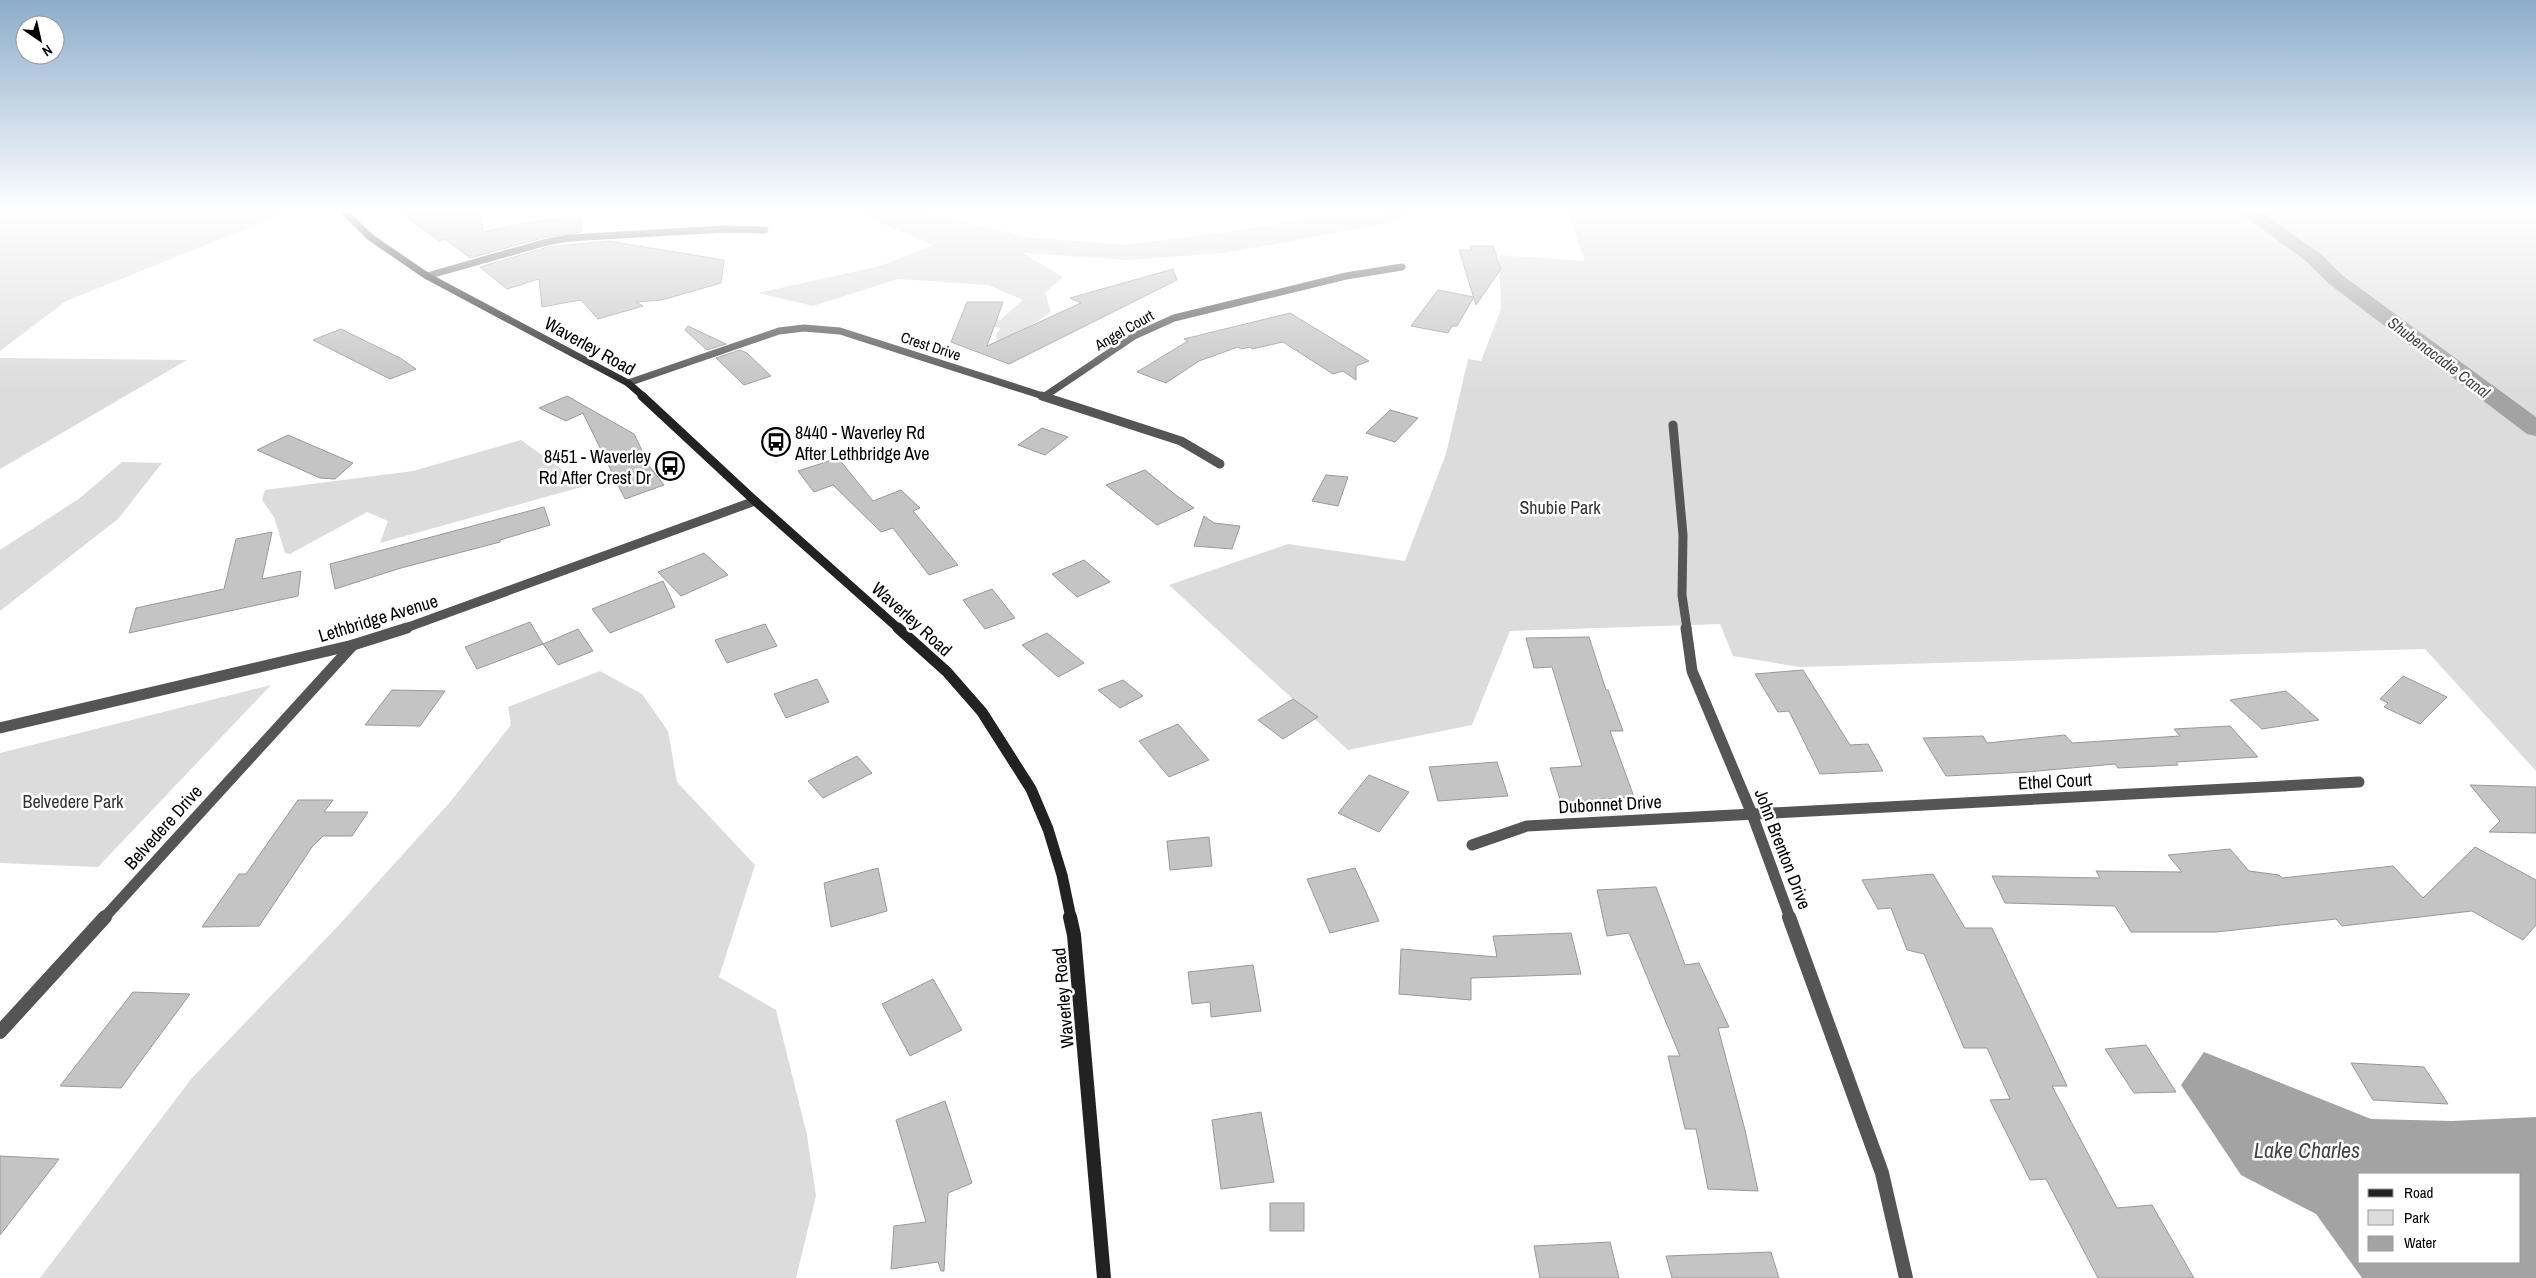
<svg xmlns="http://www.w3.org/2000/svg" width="2536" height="1278" font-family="'Archivo Narrow',sans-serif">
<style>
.green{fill:#dcdcdc}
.water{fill:#a3a3a3;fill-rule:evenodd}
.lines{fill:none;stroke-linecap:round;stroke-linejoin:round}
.canal{fill:#a3a3a3;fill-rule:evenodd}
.building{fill:#c4c4c4;stroke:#999}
.minor-far3{stroke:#555;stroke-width:7}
.minor-far2{stroke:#555;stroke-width:9}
.minor-far1{stroke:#555;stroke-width:11}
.minor{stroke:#555;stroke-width:14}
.secondary-far3{stroke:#222;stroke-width:7}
.secondary-far2{stroke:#222;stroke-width:9}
.secondary-far1{stroke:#222;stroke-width:11}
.secondary{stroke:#222;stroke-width:14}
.labels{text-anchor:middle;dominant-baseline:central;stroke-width:5;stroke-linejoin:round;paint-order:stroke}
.far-street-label{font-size:15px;fill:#000;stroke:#fff}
.far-water-label{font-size:16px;font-style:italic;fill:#444;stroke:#fff}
.street-label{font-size:18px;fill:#000;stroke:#fff}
.poi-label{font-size:18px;fill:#000;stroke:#fff;text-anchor:start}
.park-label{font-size:18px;fill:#333;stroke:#fff}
.near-water-label{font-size:22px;font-style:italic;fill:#444;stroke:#fff}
</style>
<rect width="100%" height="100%" fill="#fff"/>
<!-- green -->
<g class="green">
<polygon points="0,211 291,211 66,301 0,351"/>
<polygon points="856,211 919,211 1027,237 1125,245 1230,232 1328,215 1364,219 1387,211 1413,211 1395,222 1224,253 1127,260 1023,253 1063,277 1045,293 1051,312 997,348 996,334 1001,328 970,324 982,316 1000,320 1023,300 988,285 898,279 813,306 758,293 880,266 934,245 882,224"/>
<polygon points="1567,211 2536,211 2536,771 2425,649 1799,667 1733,656 1720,624 1510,631 1472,725 1348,750 1169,585 1288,544 1405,561 1446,454 1468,359 1481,361 1501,309 1499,255 1585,261"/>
<polygon points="0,358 187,360 0,469"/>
<polygon points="521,440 585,486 380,543 388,521 367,512 290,554 285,553 274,517 262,500 265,490 413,471"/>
<polygon points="122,462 162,463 118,519 0,611 0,550 80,498"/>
<polygon points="600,671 642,694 668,731 677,782 755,865 719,977 776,1010 807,1135 816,1196 796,1278 40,1278 192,1078 339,925 451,801 511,725 508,707"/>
<polygon points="271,685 98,867 0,863 0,753"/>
</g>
<!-- water -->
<path class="water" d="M2204,1052l167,67 81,2 84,-4v161h-174l-46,-64 -75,-39 -60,-90zM2360,1174h160v88h-160z"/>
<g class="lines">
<!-- canal -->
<polygon class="canal" points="2238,211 2260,211 2321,254 2342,275 2536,417 2536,436 2527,434 2328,283 2307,262"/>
</g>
<!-- building -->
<g class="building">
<polygon points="399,211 480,211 483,232 535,221 579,216 578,218 581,218 581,232 546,237 470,258 445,239 439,241"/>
<polygon points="608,241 724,260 721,283 662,300 636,302 643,306 598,319 581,300 542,307 539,279 507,289 480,267 548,247"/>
<polygon points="1470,246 1493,246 1501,269 1476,305 1459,250 1472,250"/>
<polygon points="1173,269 1177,280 1009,364 951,342 967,302 1003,302 987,346 1081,303 1070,298"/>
<polygon points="1438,290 1474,297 1457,326 1452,326 1448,333 1411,326"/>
<polygon points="1290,313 1369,361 1356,366 1356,380 1343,371 1333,374 1283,342 1252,349 1250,347 1241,349 1238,347 1199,361 1166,383 1137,372 1188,341 1184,339"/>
<polygon points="688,326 726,344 707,350 685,330"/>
<polygon points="341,329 400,358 416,369 390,379 313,340"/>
<polygon points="740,350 747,353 771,376 744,385 716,358"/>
<polygon points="567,396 634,434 650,467 664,485 625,499 583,413 566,421 539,408"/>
<polygon points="1390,410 1418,418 1395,442 1366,433"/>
<polygon points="1042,428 1068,437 1045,455 1018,445"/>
<polygon points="288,435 304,442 353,463 335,479 320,478 257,450"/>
<polygon points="838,458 873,501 901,490 920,508 913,511 958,565 929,575 893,528 881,532 833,485 814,492 798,471"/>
<polygon points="1145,470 1177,496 1194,508 1157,525 1106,485"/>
<polygon points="1326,475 1348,477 1338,506 1312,501"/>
<polygon points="544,507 550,525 500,540 500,542 401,568 335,589 330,564"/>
<polygon points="1204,516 1214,523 1240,526 1232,549 1194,546"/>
<polygon points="272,532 262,579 301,571 298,596 129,633 136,608 224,589 236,539"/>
<polygon points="704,553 728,575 681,596 658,572"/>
<polygon points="1084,560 1110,582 1077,597 1052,574"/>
<polygon points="663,581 675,607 610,633 592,609"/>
<polygon points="992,589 1015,618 985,629 963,600"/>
<polygon points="530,622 543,644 477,669 465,647"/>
<polygon points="765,624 777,646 727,663 715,640"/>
<polygon points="578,629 593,651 558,665 543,644"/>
<polygon points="1047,633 1084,663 1058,677 1022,645"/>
<polygon points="1589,637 1606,690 1608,690 1623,731 1610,731 1634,797 1561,802 1550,768 1582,766 1552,667 1534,668 1526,638"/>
<polygon points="1803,670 1850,745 1868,744 1883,771 1820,774 1789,711 1778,712 1755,674"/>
<polygon points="2403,676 2447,697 2420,724 2384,707 2388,703 2380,699"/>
<polygon points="817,679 829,702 786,718 774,694"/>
<polygon points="1123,680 1143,696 1120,708 1098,690"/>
<polygon points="392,690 445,691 420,726 365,725"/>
<polygon points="2286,691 2319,720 2262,729 2230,700"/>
<polygon points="1293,699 1318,717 1283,739 1258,720"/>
<polygon points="1178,724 1209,760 1169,777 1139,741"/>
<polygon points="2230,726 2258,757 2176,762 2178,765 2118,768 2115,764 2027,772 1946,776 1923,738 1983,736 1987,743 2065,735 2072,743 2180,736 2174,729"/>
<polygon points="857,756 872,773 823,798 808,781"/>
<polygon points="1497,762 1508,796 1438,801 1429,767"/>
<polygon points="1369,775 1409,792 1379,832 1338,813"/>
<polygon points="2470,785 2536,787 2536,833 2489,832 2500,821"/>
<polygon points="298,800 333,800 324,812 368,812 352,836 323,836 312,847 259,926 202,927 239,874 246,874"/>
<polygon points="1209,837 1212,866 1170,870 1167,841"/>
<polygon points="2475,847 2536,880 2536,925 2523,940 2472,911 2342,926 2336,919 2216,932 2131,932 2115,906 2005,903 1992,876 2100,878 2096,871 2182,872 2168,855 2230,849 2249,871 2279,875 2282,878 2393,866 2423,898"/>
<polygon points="878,868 887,911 831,927 824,883"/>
<polygon points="1355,868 1379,921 1330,933 1307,879"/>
<polygon points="1933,874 1965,928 1992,928 2067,1086 2052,1086 2117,1208 2152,1205 2194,1278 2098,1278 2046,1179 2030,1180 1990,1100 2010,1099 1987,1048 1964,1048 1924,954 1907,950 1891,908 1878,909 1862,880"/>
<polygon points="1656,887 1685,965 1699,963 1729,1027 1718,1028 1745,1130 1758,1191 1708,1189 1696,1129 1685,1129 1668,1056 1680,1056 1629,933 1607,936 1597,890"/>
<polygon points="1571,933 1581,974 1471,978 1471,1000 1399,994 1401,949 1497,957 1493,936"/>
<polygon points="1253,965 1261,1011 1211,1017 1210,1002 1192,1004 1188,972"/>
<polygon points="933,979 962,1030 910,1056 882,1004"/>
<polygon points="133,992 190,994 121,1088 60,1086"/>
<polygon points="2146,1045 2176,1092 2134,1093 2105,1049"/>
<polygon points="2351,1063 2424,1067 2448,1104 2373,1100"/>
<polygon points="945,1101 972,1183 948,1193 944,1271 941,1271 938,1262 891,1269 894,1226 926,1222 896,1120"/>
<polygon points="1261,1112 1274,1182 1221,1189 1212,1120"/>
<polygon points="0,1156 59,1159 0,1235"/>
<rect x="1270" y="1203" width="34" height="28"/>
<polygon points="1610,1242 1619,1278 1540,1278 1534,1246"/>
<polygon points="1771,1252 1779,1278 1672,1278 1666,1256"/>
</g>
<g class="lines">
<!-- minor-far3 -->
<g class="minor-far3">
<polyline points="427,276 547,242 569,238 723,229 765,230"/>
<polyline points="628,383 779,331 804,328 840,331 1046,397"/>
<polyline points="1045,396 1134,336 1174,318 1346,276 1402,267"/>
</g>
<!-- minor-far2 -->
<g class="minor-far2">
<polyline points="1042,396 1181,441 1220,464"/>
<polyline points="1673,425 1683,535 1682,595 1687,629"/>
<polyline points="403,629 755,501"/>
</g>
<!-- minor-far1 -->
<g class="minor-far1">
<polyline points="1686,628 1692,671 1752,814 1790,918"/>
<polyline points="0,728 353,645 407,628"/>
<polyline points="1472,845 1527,826 2359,782"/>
<polyline points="104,918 353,645"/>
</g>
<!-- minor -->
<g class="minor">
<polyline points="1789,917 1882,1173 1906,1278"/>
<polyline points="0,1032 105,917"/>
</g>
<!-- secondary-far3 -->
<polyline class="secondary-far3" points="344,211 370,237 427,276 628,383 644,397"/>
<!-- secondary-far2 -->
<polyline class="secondary-far2" points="642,396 755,501 899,629"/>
<!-- secondary-far1 -->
<polyline class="secondary-far1" points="898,628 947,672 982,712 1031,789 1048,829 1062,875 1071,918"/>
<!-- secondary -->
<polyline class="secondary" points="1070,917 1074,935 1104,1278"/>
</g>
<!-- sky -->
<linearGradient id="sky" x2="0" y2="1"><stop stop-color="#8cadcc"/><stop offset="0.54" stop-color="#fff"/><stop offset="1" stop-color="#fff" stop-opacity="0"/></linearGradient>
<rect width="2536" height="390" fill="url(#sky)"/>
<!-- icons -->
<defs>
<symbol id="bus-ring" viewBox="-11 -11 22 22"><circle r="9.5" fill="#fff" stroke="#000" stroke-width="1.5"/><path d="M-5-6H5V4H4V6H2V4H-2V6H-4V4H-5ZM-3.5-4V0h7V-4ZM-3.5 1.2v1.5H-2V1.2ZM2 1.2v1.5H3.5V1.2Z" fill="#000"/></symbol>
</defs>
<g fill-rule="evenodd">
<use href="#bus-ring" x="760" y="426" width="32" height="32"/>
<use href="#bus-ring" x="654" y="450" width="32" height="32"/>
</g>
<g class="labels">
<!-- far-street labels -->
<g class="far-street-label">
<text transform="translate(1124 330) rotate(-30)">Angel Court</text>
<text transform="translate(931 346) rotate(18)">Crest Drive</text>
</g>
<!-- far-water labels -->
<g class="far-water-label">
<text transform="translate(2439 357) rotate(37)">Shubenacadie Canal</text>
</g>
<!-- street labels -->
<g class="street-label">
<text transform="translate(590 346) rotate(29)">Waverley Road</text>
<text transform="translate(378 618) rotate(-17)">Lethbridge Avenue</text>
<text transform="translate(912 619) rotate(42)">Waverley Road</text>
<text transform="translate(2055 781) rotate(-3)">Ethel Court</text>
<text transform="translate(1610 804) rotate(-3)">Dubonnet Drive</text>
<text transform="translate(163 827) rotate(-48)">Belvedere Drive</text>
<text transform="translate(1783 849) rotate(69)">John Brenton Drive</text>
<text transform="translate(1063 998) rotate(-95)">Waverley Road</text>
</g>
<!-- poi labels -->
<g class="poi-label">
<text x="795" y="432">8440 - Waverley Rd<tspan x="795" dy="21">After Lethbridge Ave</tspan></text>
<text x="651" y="456" text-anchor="end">8451 - Waverley<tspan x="651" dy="21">Rd After Crest Dr</tspan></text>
</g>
<!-- park labels -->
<g class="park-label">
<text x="1560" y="507">Shubie Park</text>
<text x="73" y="801">Belvedere Park</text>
</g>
<!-- near-water labels -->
<g class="near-water-label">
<text x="2307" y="1150">Lake Charles</text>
</g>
</g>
<!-- legend -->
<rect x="2358" y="1173" width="162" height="90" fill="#ffffff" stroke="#999999"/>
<rect x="2368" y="1189" width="25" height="8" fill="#222222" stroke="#999999"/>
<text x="2404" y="1198" font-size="15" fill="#000000">Road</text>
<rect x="2368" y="1210" width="25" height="15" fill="#dcdcdc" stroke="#999999"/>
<text x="2404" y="1223" font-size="15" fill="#000000">Park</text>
<rect x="2368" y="1236" width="25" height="15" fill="#a3a3a3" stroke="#999999"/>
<text x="2404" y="1248" font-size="15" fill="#000000">Water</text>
<!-- north arrow -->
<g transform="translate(40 40) rotate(146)"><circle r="24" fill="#ffffff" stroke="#999999"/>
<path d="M0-4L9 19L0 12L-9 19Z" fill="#000000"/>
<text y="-8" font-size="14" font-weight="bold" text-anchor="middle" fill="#000000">N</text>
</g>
</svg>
